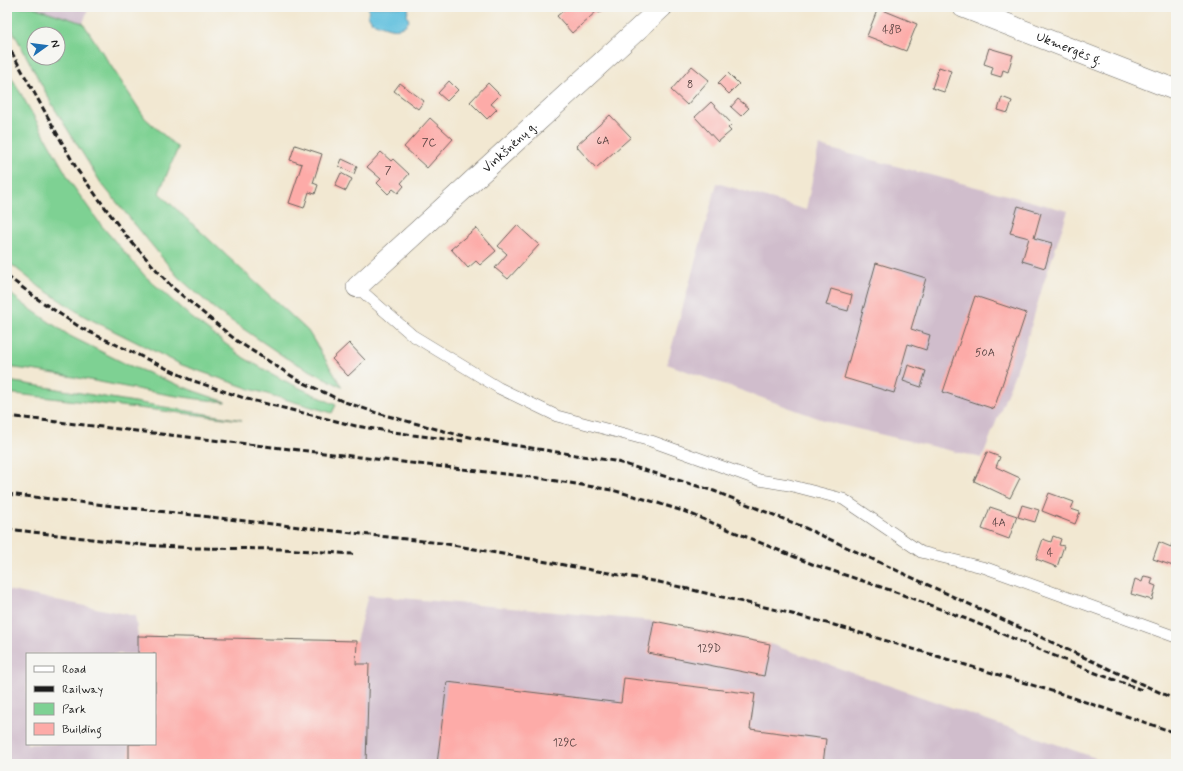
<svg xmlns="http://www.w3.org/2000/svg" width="1183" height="771" font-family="Mynerve,sans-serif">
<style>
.industrial{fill:#d0bdcc;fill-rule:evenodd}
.green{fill:#7ed193;stroke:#4d7658;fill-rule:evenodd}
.water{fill:#60c0de;stroke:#3e6e7d}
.building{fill:#fdaba8}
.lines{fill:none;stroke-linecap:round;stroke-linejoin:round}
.lane-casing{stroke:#67635c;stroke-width:12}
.street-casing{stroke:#67635c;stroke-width:22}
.lane{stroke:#fff;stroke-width:11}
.street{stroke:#fff;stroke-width:21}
.rail{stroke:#1c1c1c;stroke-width:3;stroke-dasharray:6 3;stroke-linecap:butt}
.labels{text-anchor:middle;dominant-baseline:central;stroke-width:3;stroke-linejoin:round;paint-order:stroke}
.number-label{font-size:11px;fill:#54403f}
.street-label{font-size:13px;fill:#1c1c1c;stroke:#f6f6f2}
</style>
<rect width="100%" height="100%" fill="#f6f6f2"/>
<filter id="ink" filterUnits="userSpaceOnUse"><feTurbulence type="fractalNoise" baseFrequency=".025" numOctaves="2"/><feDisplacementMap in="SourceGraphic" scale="8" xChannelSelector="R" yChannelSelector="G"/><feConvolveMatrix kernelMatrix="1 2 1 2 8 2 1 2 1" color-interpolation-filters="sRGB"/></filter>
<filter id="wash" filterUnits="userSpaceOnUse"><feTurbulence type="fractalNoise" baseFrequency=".012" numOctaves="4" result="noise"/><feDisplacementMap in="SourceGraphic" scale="16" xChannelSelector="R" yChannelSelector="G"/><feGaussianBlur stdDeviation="0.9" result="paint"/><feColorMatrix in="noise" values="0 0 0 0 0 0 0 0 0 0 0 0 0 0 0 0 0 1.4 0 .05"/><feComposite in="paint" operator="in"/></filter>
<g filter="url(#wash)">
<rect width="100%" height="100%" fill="#f2e8d2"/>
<!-- industrial -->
<g class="industrial">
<polygon points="33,7 89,7 83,23"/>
<polygon points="819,146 1068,211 1043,285 1024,350 982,458 832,423 667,364 717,183 806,210"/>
<path d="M7,590l128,26 3,20 218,5 12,-46 286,26 116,23 343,120h-1106zM27,654h128v90h-128z"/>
</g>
<!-- green -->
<g class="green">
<path d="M7,7h26l50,16 62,95 33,30 -19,45 149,138 34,56 -56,-29 -69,-47 -39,-34 -77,-94 -48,-77 -46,-86zM34,34h24v24h-24z"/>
<polygon points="7,69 73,186 101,225 145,276 192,318 244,358 283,380 336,405 332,413 250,389 182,365 84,316 41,288 7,261"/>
<path d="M7,291l19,15 44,30 58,29 66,26 32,11c-74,-6 -145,-27 -219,-35z"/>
<polygon points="7,381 21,383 242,420 7,393"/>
</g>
<!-- water -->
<path class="water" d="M369,7h40l-2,8 2,6c-10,14 -24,5 -37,1l-4,-7z"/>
<g id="blocks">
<!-- building -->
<g class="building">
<polygon points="561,7 607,7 599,13 597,11 572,33 557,16 564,10"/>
<polygon points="878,8 917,24 906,51 867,36"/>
<polygon points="989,48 1013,55 1008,72 1003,70 1001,77 991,74 993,67 984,64"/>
<polygon points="692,66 709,80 687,105 671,90"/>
<polygon points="939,67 951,71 944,92 932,88"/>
<polygon points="728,73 739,84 729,94 718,83"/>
<polygon points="449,81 458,90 447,101 438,93"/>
<polygon points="400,83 424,101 418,109 394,91"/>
<polygon points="488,83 500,95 491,104 497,109 487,119 470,102"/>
<polygon points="1002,97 1012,101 1008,113 998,110"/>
<polygon points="738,99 749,108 741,116 731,107"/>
<polygon points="711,102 732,124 728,128 731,131 718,142 695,117"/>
<polygon points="610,115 631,137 596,168 576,146"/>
<polygon points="430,118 453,139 427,168 404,147"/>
<polygon points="295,145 322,154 313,183 318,185 315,194 309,192 304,208 289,203 302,164 290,160"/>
<polygon points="381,152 391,161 393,159 409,174 401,183 404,186 398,193 393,189 388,194 377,183 381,179 367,167"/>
<polygon points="342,159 357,166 354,174 339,166"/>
<polygon points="341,173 352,179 346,191 335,186"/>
<polygon points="1018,206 1041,213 1034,238 1052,243 1045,268 1022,261 1029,238 1010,233"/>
<polygon points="517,225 539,245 508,279 495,268 507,254 498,246"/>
<polygon points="476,228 496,251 480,265 476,261 468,268 451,249"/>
<polygon points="876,263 926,278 911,329 930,335 926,350 908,344 894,393 844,378"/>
<polygon points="831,289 852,295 848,311 826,305"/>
<polygon points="975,296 1026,313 994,409 943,392"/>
<polygon points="349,343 365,360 348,376 332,359"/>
<polygon points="908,365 926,371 921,387 903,381"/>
<polygon points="987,452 1000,457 996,467 1020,478 1010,498 974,481"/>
<polygon points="1049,493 1074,502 1071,509 1080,512 1075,524 1042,511"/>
<polygon points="1022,505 1039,510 1035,522 1018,517"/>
<polygon points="990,507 1017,516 1009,539 982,529"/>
<polygon points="1053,536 1061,539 1059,545 1064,546 1057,567 1036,559 1043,539 1051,542"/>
<polygon points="1173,541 1176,542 1176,567 1153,559 1159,542 1171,547"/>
<polygon points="1144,576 1153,578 1151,584 1156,586 1152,600 1131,594 1135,579 1142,582"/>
<polygon points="654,621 770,644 764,676 648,653"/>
<polygon points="138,636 357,641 356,664 369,664 366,764 129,764 129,744 155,744 155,654 138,654"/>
<polygon points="624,678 755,694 750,729 826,739 823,764 437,764 447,682 621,703"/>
</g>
</g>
</g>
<g filter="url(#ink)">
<use href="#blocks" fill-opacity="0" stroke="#67635c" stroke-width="1"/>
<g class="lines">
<defs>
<polyline id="lane" points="357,287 412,335 499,388 557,416 651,441 759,480 789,485 843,499 921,552 986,568 1176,637"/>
<g id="street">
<path id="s1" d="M963,7l213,83"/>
<path id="s2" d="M357,287l305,-280"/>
</g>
</defs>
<!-- lane casing -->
<use href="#lane" class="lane-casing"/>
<!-- street casing -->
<use href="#street" class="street-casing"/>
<!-- lane -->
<use href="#lane" class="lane"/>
<!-- street -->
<use href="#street" class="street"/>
<!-- rail -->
<g class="rail">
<polyline points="7,44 78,171 127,237 172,287 237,341 298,380 342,401 377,413 455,434 500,443 614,461 714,491 801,526 1176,700"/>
<polyline points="7,276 39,300 81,328 191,380 247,399 356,426 413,435 463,441"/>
<polyline points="7,416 539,478 612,490 648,500 686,512 812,564 890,590 969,620 1093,672 1142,690"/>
<polyline points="7,494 441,543 659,582 777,610 834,625 1065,695 1176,733"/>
<polyline points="7,529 143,545 194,548 283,549 353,554"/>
</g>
</g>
</g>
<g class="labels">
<!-- number labels -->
<g class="number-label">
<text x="892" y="30">48B</text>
<text x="690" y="85">8</text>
<text x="603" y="141">6A</text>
<text x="429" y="143">7C</text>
<text x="388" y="171">7</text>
<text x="985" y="353">50A</text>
<text x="999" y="523">4A</text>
<text x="1050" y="553">4</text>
<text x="709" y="649">129D</text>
<text x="565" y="743">129C</text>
</g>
<!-- street labels -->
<g class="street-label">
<text stroke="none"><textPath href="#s1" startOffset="114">Ukmergės g.</textPath></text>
<text stroke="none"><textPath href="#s2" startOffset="207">Vinkšnėnų g.</textPath></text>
</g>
</g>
<!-- margin -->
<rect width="1183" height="771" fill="none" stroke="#f6f6f2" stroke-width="24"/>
<!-- legend -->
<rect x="26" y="653" width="130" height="92" fill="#f6f6f2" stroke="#9f9f9c"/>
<rect x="34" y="666" width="20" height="6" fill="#ffffff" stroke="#9f9f9c"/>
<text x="62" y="673" font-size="12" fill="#1c1c1c">Road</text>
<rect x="34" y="686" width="20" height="6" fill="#1c1c1c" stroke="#9f9f9c"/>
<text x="62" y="693" font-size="12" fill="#1c1c1c">Railway</text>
<rect x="34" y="703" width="20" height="12" fill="#7ed193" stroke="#9f9f9c"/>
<text x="62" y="713" font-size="12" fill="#1c1c1c">Park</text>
<rect x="34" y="723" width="20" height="12" fill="#fdaba8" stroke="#9f9f9c"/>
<text x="62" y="733" font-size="12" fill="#1c1c1c">Building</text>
<!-- north arrow -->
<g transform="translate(46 46) rotate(76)"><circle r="19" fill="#f6f6f2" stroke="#9f9f9c"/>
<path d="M0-3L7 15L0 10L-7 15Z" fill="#1f6fb2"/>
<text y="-6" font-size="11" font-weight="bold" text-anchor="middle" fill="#1c1c1c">N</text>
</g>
</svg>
